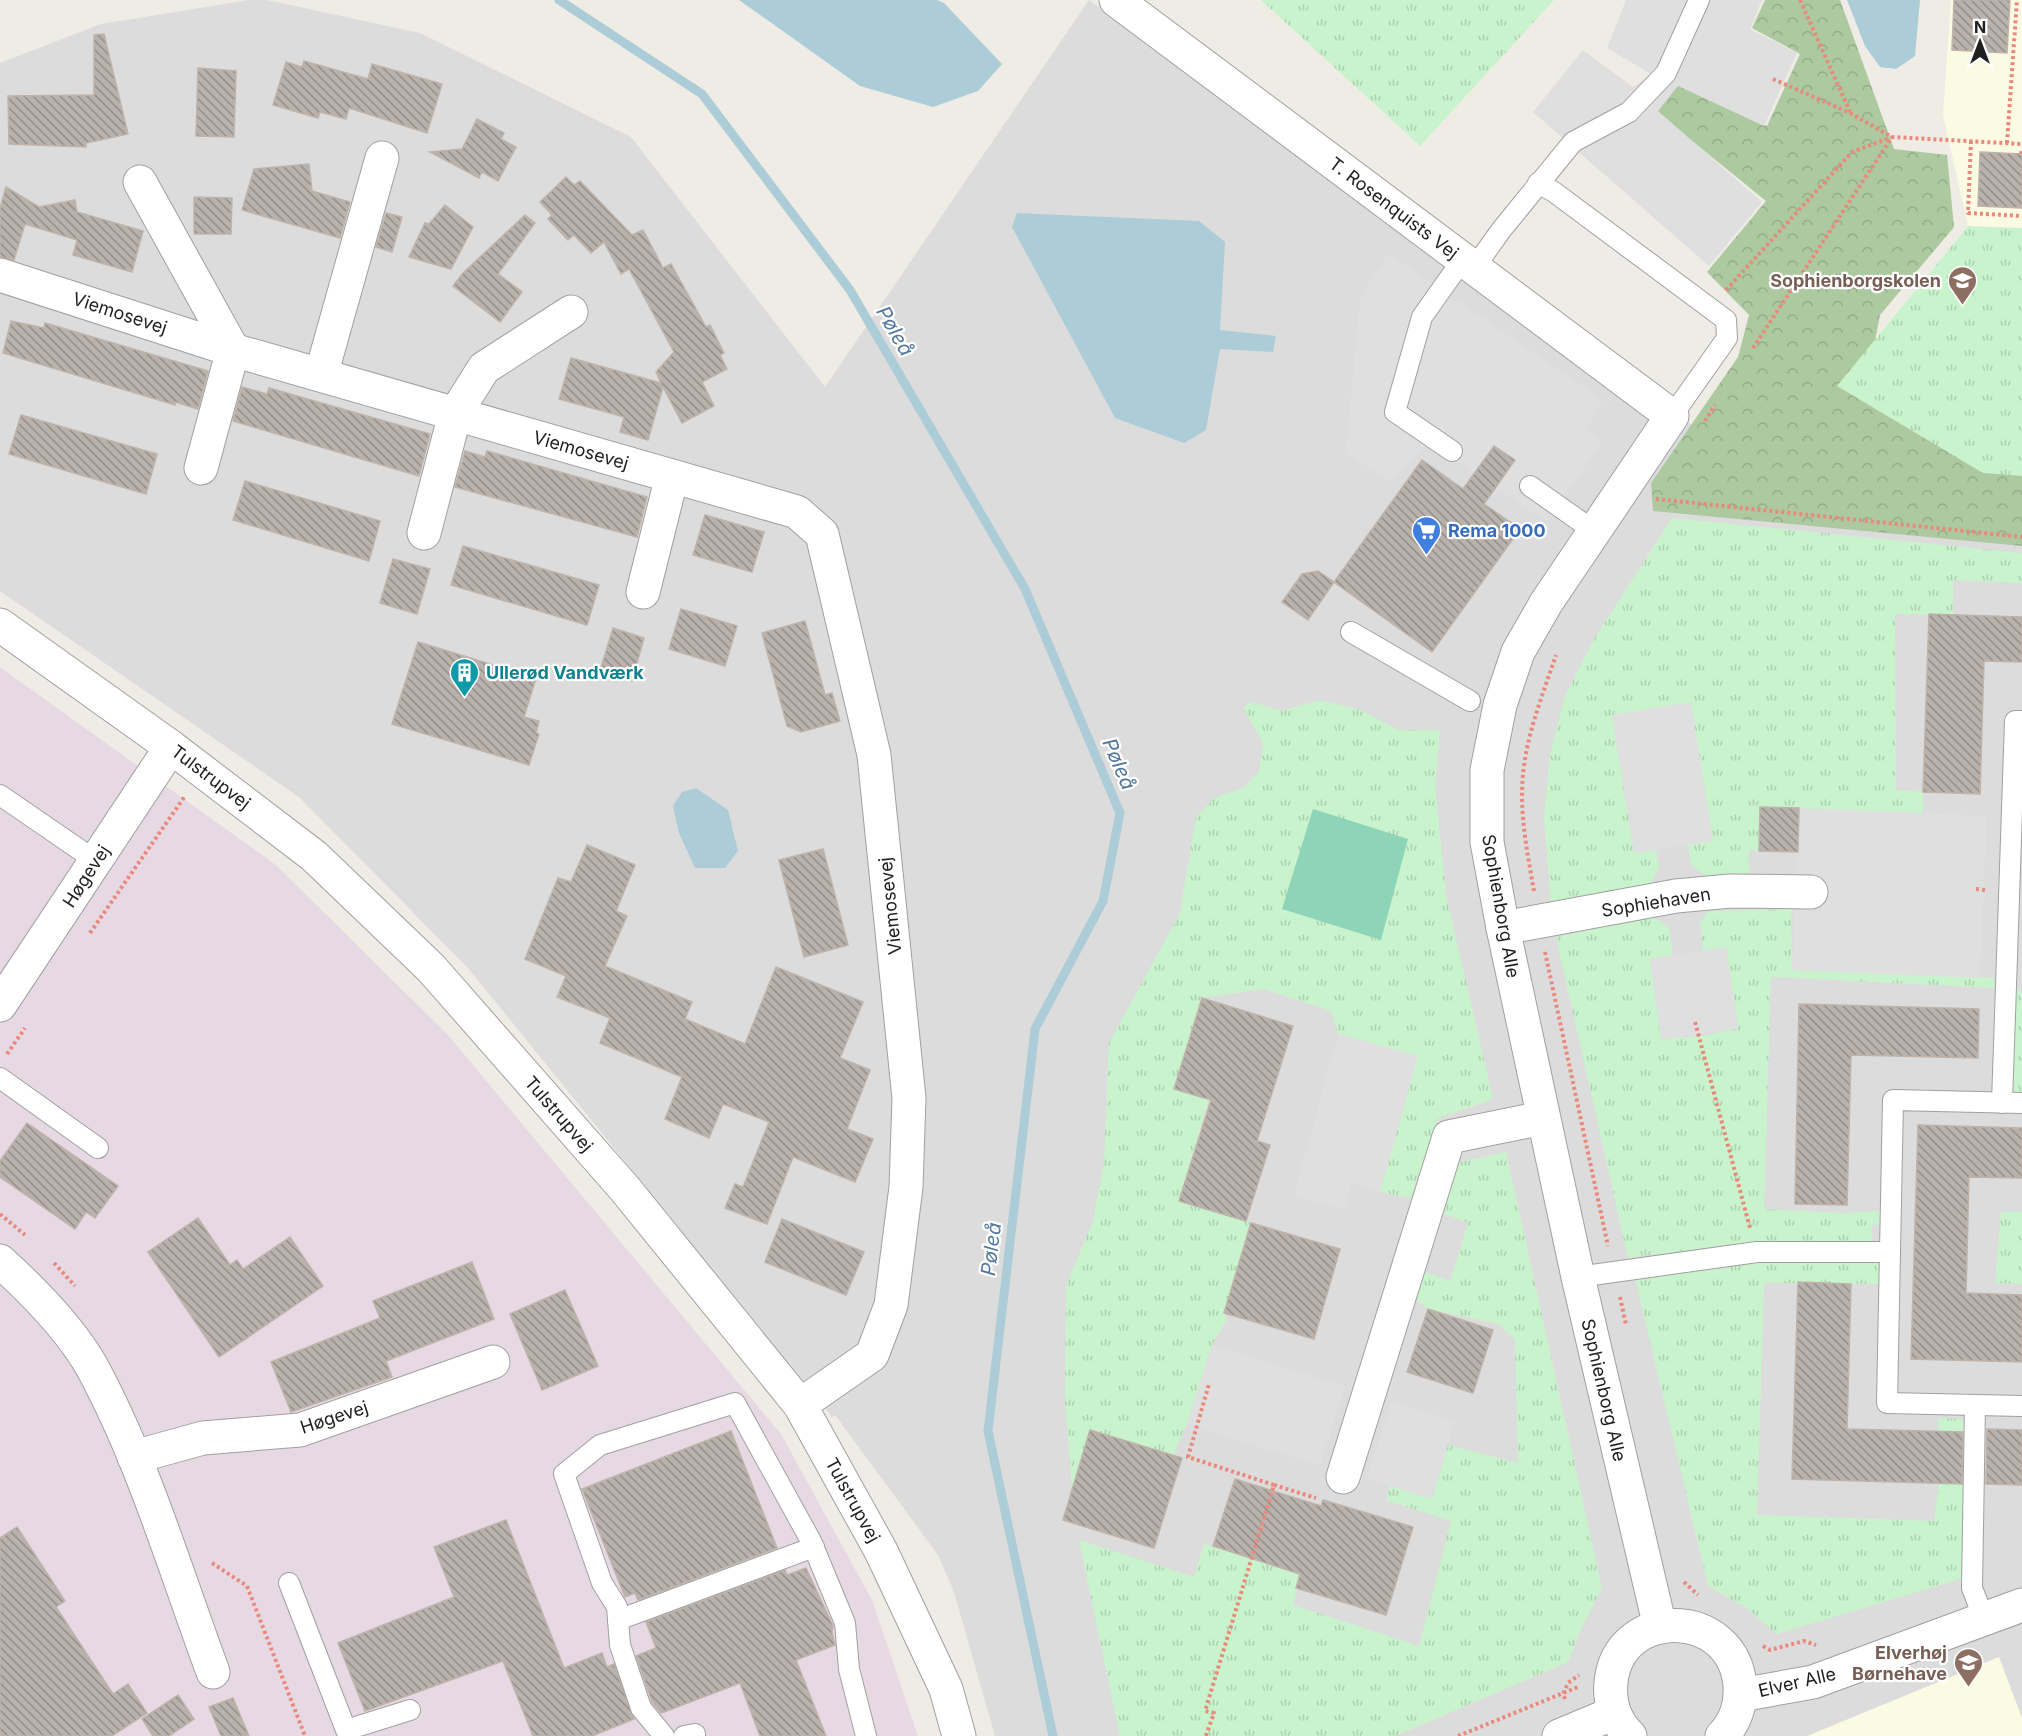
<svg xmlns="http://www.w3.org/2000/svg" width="2022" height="1736" font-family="Inter,sans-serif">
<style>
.residential{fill:#dddcdc}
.industrial{fill:#e7d9e4}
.education{fill:#fbfbe3}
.forest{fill:url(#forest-crowns)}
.park{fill:url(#park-tufts)}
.pitch{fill:#8ed4b9}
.parking{fill:#dfdfdf}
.water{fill:#accdd7}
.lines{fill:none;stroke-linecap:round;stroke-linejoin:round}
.stream{stroke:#accdd7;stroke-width:9}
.building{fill:url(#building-back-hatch);stroke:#bfb3aa;stroke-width:1.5}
.service-casing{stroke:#a0a0a0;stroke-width:22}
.minor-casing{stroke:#a0a0a0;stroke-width:35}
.tertiary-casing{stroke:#a0a0a0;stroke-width:35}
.path{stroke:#ea887c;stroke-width:4;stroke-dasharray:3 3;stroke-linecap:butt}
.service{stroke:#fff;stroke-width:20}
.minor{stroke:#fff;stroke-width:33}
.tertiary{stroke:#fff;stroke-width:33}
.labels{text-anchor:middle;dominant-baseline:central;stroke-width:4.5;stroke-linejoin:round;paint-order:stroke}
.street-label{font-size:18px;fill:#1f1f1f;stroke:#fff}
.education-label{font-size:18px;font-weight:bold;fill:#785e54;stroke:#fff;text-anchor:end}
.shop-label{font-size:18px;font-weight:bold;fill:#366cbe;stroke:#fff;text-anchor:start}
.culture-label{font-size:18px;font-weight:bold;fill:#0d838f;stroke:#fff;text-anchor:start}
.water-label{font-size:20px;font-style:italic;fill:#53789d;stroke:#fff}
</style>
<defs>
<pattern id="forest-crowns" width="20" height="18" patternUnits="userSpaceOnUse" patternTransform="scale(1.5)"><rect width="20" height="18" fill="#acc9a0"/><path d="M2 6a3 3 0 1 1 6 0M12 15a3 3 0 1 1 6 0" fill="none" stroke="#94ac89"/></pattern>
<pattern id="park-tufts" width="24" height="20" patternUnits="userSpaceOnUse" patternTransform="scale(1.5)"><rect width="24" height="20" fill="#c9f3cc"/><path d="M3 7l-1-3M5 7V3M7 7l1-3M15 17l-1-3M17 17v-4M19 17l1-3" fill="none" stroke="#acd0af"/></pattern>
<pattern id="building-back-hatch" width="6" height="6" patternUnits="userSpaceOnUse" patternTransform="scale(1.5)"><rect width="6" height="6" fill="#b8b1ac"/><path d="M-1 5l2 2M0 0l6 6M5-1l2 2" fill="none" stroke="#958f8b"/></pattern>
</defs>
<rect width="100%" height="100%" fill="#efece6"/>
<!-- residential -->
<polygon class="residential" points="249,0 267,0 420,33 631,137 825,387 1089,0 1712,439 2022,525 2022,1736 995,1736 954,1592 938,1555 835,1415 832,1417 468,968 299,797 0,591 0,63 101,24"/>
<!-- industrial -->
<polygon class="industrial" points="0,667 276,865 448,1035 781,1434 872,1600 918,1736 0,1736"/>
<!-- education -->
<g class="education">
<polygon points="1951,0 2022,0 2022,476 1837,386 1968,226 1943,115"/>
<polygon points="1999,1657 2022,1718 2022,1736 1807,1736"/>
</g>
<!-- forest -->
<polygon class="forest" points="1765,0 1840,0 1894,149 1947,155 1954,227 1880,315 1868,376 2022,466 2022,546 1653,511 1651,483 1738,357 1749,315 1707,272 1766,201 1654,110 1678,82 1767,126 1800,54 1752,28"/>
<!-- park -->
<g class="park">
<polygon points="1261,0 1554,0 1420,146"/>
<polygon points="1968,226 2022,228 2022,476 1983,473 1837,386"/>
<polygon points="1672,518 2022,553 2022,583 1953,580 1953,615 1895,614 1896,790 1923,792 1923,813 1760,808 1759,851 1749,850 1749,873 1706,876 1691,865 1688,845 1712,841 1612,715 1634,853 1656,850 1659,867 1649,886 1551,905 1544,817 1550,755 1565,696 1594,639"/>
<polygon points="1320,700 1361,710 1398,730 1440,730 1435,785 1446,895 1493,1099 1437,1119 1411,1198 1380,1192 1417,1056 1338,1034 1331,1011 1264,989 1202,998 1174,1088 1209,1099 1179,1201 1251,1223 1224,1313 1227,1319 1212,1345 1187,1424 1173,1456 1090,1430 1072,1489 1065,1402 1066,1286 1093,1221 1104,1162 1109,1043 1180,913 1196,817 1216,797 1243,788 1259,772 1263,743 1243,708 1251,702 1282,711"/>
<polygon points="1791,909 1792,970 1994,978 1994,988 1771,977 1764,1209 1845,1213 1881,1211 1880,1224 1872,1225 1872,1242 1751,1242 1628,1258 1556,937 1652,916 1669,928 1673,955 1650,959 1661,1039 1703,1036 1738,1028 1726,948 1703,951 1700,923 1708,911"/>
<polygon points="2008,984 2022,993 2022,1093 2014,1092"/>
<polygon points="1506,1152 1602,1588 1582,1627 1568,1662 1395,1736 1120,1736 1079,1540 1194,1577 1204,1544 1301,1573 1293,1605 1419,1646 1451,1521 1386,1500 1390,1486 1432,1498 1448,1445 1518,1463 1515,1340 1499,1324 1428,1309 1411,1295 1418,1269 1450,1281 1468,1223 1438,1211 1460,1162"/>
<polygon points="2001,1212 2022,1212 2022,1284 1995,1283"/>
<polygon points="1763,1258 1880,1261 1879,1284 1764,1283 1757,1515 1934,1521 1939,1483 1938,1418 1968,1419 1964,1578 1776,1634 1748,1609 1708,1586 1635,1278"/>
</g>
<!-- pitch -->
<polygon class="pitch" points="1313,809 1408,839 1381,940 1282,909"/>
<!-- parking -->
<g class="parking">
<polygon points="1626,0 1762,0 1750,29 1797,53 1764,126 1678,86 1658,111 1762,202 1709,266 1533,112 1583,50 1633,87 1651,74 1607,48"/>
<polygon points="1389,254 1603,400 1586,429 1602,442 1548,522 1428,442 1391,482 1346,453 1360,297"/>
<polygon points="1691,702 1713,841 1634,853 1612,715"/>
<polygon points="1799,808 1987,816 1980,978 1792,970"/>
<polygon points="1726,947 1738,1029 1661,1039 1650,959"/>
<polygon points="1338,1034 1418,1056 1380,1192 1351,1183 1344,1209 1294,1196"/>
<polygon points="1212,1345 1345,1386 1320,1466 1187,1424"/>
<polygon points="1391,1401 1455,1421 1432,1499 1367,1479"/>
</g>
<!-- water -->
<g class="water">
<polygon points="739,0 937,0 944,3 1002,64 978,91 933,107 860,86"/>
<polygon points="1847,0 1920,0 1915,56 1896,69 1880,67 1865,46"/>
<polygon points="1017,213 1199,221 1225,242 1220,330 1276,336 1273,352 1220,349 1206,430 1184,443 1115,418 1012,227"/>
<polygon points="696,788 728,810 738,851 725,868 695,868 679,833 673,806 682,792"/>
</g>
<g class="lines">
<!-- stream -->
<polyline class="stream" points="559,0 702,94 850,290 1025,589 1120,813 1103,901 1035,1029 988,1431 1053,1736"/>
</g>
<!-- building -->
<g class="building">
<polygon points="1954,0 2010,0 2007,53 1952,50"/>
<polygon points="104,34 128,134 86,143 86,147 9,144 8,96 94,95 94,35"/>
<polygon points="304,61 368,79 372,64 442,84 427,133 349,108 346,119 320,112 318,118 273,105 286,62 302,67"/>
<polygon points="198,68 236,71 234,137 196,136"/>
<polygon points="477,119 504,133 501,139 516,147 498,181 482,172 479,178 430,152 462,149"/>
<polygon points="1980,152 2022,154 2022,208 1978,206"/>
<polygon points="309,164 312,191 350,202 340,238 242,210 254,169"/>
<polygon points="566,177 574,185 580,181 632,235 643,230 663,268 671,264 706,327 710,325 724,353 720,355 727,369 702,382 714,406 682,423 663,387 648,440 620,432 624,417 559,399 571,358 661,383 656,372 674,352 629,269 621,274 604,242 591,253 574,235 568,240 548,219 552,215 540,202"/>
<polygon points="6,187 39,207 75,200 77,212 143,231 132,272 73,255 77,240 25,224 14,260 0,257 0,208"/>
<polygon points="194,197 232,198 231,234 194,234"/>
<polygon points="445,205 473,227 451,269 409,257 425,223 429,224"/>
<polygon points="386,213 402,217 392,252 376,247"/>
<polygon points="525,215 535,223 498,274 522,292 500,322 453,286 463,273"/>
<polygon points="11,321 44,328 45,323 208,371 198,409 175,402 175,405 3,353"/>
<polygon points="242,387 267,394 269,388 430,434 419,476 233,421"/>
<polygon points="21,415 157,454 146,494 9,454"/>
<polygon points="1494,446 1515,460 1484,504 1520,529 1432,652 1334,582 1422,460 1463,489"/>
<polygon points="465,451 485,457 487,451 647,497 637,537 455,487"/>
<polygon points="245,481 380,521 369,561 233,520"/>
<polygon points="705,515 764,532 752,572 693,555"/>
<polygon points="463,546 599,585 587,625 451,585"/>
<polygon points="393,559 430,569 417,614 380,603"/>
<polygon points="1318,571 1334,582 1308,620 1282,602 1302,574"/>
<polygon points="681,609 737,626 725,666 669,649"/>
<polygon points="1929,614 2022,617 2022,662 1984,661 1980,794 1923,792"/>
<polygon points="805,621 825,695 832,693 840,721 801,732 787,726 762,633"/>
<polygon points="613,628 644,638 632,681 600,671"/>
<polygon points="418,642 536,678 524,717 539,721 536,733 539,734 529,765 392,724"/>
<polygon points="1760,807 1799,808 1798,852 1759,851"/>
<polygon points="587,845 635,865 616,911 627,916 605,966 692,1002 685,1019 745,1044 776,967 863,1002 840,1058 870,1070 847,1129 873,1139 855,1182 793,1157 767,1224 725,1208 735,1184 743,1187 769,1122 723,1104 709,1138 665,1119 682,1077 600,1043 610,1018 557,997 566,976 525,959 558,878 571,882"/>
<polygon points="823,849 848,945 804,957 779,860"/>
<polygon points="1202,998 1293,1026 1257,1141 1270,1145 1246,1221 1179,1201 1211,1100 1174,1089"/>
<polygon points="1799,1004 1979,1009 1978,1058 1851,1055 1847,1205 1795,1204"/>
<polygon points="27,1123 118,1186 95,1218 86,1212 75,1229 0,1177 0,1161"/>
<polygon points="1918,1125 2022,1128 2022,1178 1969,1177 1966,1293 2022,1295 2022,1362 1911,1359"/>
<polygon points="198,1218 230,1265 237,1260 243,1269 290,1237 323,1286 219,1357 148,1252"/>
<polygon points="782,1219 864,1252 846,1295 765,1262"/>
<polygon points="1251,1223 1340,1249 1314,1339 1224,1313"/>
<polygon points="472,1262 494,1319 386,1361 392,1377 291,1412 271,1362 380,1318 373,1301"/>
<polygon points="1798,1282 1851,1284 1847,1429 1963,1432 1962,1484 1792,1479"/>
<polygon points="565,1290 598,1366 542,1390 510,1314"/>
<polygon points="1428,1309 1493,1330 1473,1393 1407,1372"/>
<polygon points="1987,1429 2022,1430 2022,1485 1986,1484"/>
<polygon points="1090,1430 1182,1458 1154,1548 1063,1520"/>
<polygon points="731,1431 777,1548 638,1600 635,1593 625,1597 582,1489"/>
<polygon points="1235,1479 1321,1506 1323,1500 1413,1527 1386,1615 1296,1588 1300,1574 1213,1546"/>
<polygon points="506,1520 564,1668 602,1653 607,1667 614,1664 634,1719 592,1736 533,1736 503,1661 365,1711 338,1643 454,1597 434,1547"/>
<polygon points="17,1527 65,1601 56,1607 113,1694 128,1684 147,1713 112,1736 0,1736 0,1538"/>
<polygon points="806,1568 833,1626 832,1632 835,1645 796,1660 826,1736 760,1736 740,1683 661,1713 652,1702 636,1656 656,1648 646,1622 785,1570 787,1575"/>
<polygon points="178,1695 194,1719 169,1736 153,1736 142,1719"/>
<polygon points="233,1698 249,1736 221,1736 209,1707"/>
</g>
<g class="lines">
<defs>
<g id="service">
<polyline points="1538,183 1554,192 1726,320 1727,338 1672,416"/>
<polyline points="1474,268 1502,229 1573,142 1629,112 1666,73 1699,0"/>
<polyline points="1452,451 1395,412 1422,317 1463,259"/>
<polyline points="1530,486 1594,531"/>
<polyline points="1351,632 1470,701"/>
<polyline points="0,795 96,861"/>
<polyline points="0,1078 98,1148"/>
<polyline points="2002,1103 2015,721 2022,721"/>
<polyline points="2022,1103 1893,1100 1887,1403 2022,1406"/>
<polyline points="1578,1277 1757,1252 1890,1252"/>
<polyline points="1975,1405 1972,1588 1984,1619"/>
<polyline points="289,1583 346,1730 410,1710"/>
<polyline points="618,1620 814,1547"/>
<polyline points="664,1736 641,1708 620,1645 617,1607 602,1583 564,1474 600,1445 735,1403 811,1541 845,1623 849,1669 866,1736"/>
<polyline points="684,1736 695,1734"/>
</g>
<g id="minor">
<polyline points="1116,0 1672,416 1546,603 1518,652 1500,705 1487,770 1487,842 1503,928 1578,1277 1660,1627"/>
<polyline points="140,182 233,350 201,468"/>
<polyline points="0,275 233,350 797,512 822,534 874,755 909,1098 906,1187 891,1305 872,1355 800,1405"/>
<polyline points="321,375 382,158"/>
<polyline points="424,533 455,414 484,368 571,312"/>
<polyline points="643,592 672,476"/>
<polyline points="1503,928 1676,896 1730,891 1811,892"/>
<polyline points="0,1005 171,747"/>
<path d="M0,1261c33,30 70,67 92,106 52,96 83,203 121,305"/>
<polyline points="134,1457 203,1438 300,1430 493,1362"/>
<polyline points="1343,1477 1449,1137 1543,1118"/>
<polyline points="1741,1695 1813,1682 2022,1605"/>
<path d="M1630,1736c-15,-14 -21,-34 -19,-54 8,-77 123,-75 129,4 1,19 -5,37 -18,50"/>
</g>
<g id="tertiary">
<polyline points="0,625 171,747 314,856 431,968 625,1189 800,1405 881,1551 946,1689 959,1736"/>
<polyline points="1559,1736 1614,1713"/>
</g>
</defs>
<!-- service casing -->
<use href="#service" class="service-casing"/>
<!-- minor casing -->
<use href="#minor" class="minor-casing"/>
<!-- tertiary casing -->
<use href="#tertiary" class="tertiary-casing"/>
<!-- path -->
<g class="path">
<polyline points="1800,0 1850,112"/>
<polyline points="1773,79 1850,113 1892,137 2022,144"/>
<polyline points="1971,141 1968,213 2022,216"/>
<polyline points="2007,143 2017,0"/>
<polyline points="2021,154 2022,148"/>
<polyline points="1726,290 1852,152 1892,137"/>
<polyline points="1753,348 1892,137"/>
<polyline points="1705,421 1715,405"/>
<polyline points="1656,499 2022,537"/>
<polyline points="1976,889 1985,890"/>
<path d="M1534,891c-7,-40 -16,-84 -10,-125 5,-38 20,-75 32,-111"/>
<polyline points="90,933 185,796"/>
<polyline points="1545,952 1608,1246"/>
<polyline points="1695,1022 1750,1228"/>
<polyline points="7,1054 25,1028"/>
<polyline points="0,1214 25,1235"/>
<polyline points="54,1263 75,1286"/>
<polyline points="1620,1297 1626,1325"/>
<polyline points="1274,1485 1316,1498"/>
<polyline points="212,1563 247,1586 305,1736"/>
<polyline points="1684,1582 1698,1595"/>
<polyline points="1763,1646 1770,1650 1804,1641 1816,1645"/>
<polyline points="1565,1699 1563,1694 1568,1683 1579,1675"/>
<polyline points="1206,1736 1214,1713 1205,1711 1274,1485 1188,1457 1209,1384"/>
<polyline points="1458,1736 1578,1687"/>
</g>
<!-- service -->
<use href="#service" class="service"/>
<!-- minor -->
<use href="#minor" class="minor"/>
<!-- tertiary -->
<use href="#tertiary" class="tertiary"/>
</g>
<!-- icons -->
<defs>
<symbol id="school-pin" viewBox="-11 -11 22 30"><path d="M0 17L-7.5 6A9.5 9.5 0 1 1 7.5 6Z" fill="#8d6e63" stroke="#fff"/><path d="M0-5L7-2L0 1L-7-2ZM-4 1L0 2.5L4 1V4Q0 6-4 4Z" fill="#fff"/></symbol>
<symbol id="supermarket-pin" viewBox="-11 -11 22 30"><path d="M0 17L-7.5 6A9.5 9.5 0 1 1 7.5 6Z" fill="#3f7fe0" stroke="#fff"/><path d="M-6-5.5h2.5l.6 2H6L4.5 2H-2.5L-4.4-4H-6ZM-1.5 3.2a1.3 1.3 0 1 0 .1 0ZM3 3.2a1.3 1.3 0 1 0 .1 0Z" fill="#fff"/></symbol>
<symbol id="building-pin" viewBox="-11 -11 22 30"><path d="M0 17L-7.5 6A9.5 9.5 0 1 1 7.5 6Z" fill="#0f9aa8" stroke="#fff"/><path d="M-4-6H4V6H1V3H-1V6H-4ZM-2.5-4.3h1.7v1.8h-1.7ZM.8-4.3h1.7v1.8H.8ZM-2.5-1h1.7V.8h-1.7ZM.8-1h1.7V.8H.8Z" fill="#fff"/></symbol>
</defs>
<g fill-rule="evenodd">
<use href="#school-pin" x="1946" y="264" width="33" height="45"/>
<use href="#supermarket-pin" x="1410" y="514" width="33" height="45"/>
<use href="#building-pin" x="448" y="656" width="33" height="45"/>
<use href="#school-pin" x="1952" y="1646" width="33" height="45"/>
</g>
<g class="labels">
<!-- street labels -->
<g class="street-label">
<text transform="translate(1394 208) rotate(37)">T. Rosenquists Vej</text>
<text transform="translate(120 313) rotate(18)">Viemosevej</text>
<text transform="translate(581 450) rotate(16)">Viemosevej</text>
<text transform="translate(211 777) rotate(37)">Tulstrupvej</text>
<text transform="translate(86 876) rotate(-57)">Høgevej</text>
<text transform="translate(1656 902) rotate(-9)">Sophiehaven</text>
<text transform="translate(890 906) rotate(-96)">Viemosevej</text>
<text transform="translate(1501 906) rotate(80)">Sophienborg Alle</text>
<text transform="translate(559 1114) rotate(49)">Tulstrupvej</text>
<text transform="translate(1604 1390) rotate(77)">Sophienborg Alle</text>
<text transform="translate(334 1417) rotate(-18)">Høgevej</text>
<text transform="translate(853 1500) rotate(61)">Tulstrupvej</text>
<text transform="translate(1797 1682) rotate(-13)">Elver Alle</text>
</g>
<!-- education labels -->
<g class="education-label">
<text x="1941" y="280">Sophienborgskolen</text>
<text x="1947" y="1652">Elverhøj<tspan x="1947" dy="21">Børnehave</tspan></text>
</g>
<!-- shop labels -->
<g class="shop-label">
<text x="1448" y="530">Rema 1000</text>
</g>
<!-- culture labels -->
<g class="culture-label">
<text x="486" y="672">Ullerød Vandværk</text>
</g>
<!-- water labels -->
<g class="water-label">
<text transform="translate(895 331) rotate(60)">Pøleå</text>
<text transform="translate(1119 764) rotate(67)">Pøleå</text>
<text transform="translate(991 1249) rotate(-83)">Pøleå</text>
</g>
</g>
<!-- north arrow -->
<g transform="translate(1980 42)" stroke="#ffffff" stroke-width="4.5" paint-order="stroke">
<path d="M0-4.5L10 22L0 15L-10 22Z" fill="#1f1f1f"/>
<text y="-9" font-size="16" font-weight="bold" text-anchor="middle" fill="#1f1f1f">N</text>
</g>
</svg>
